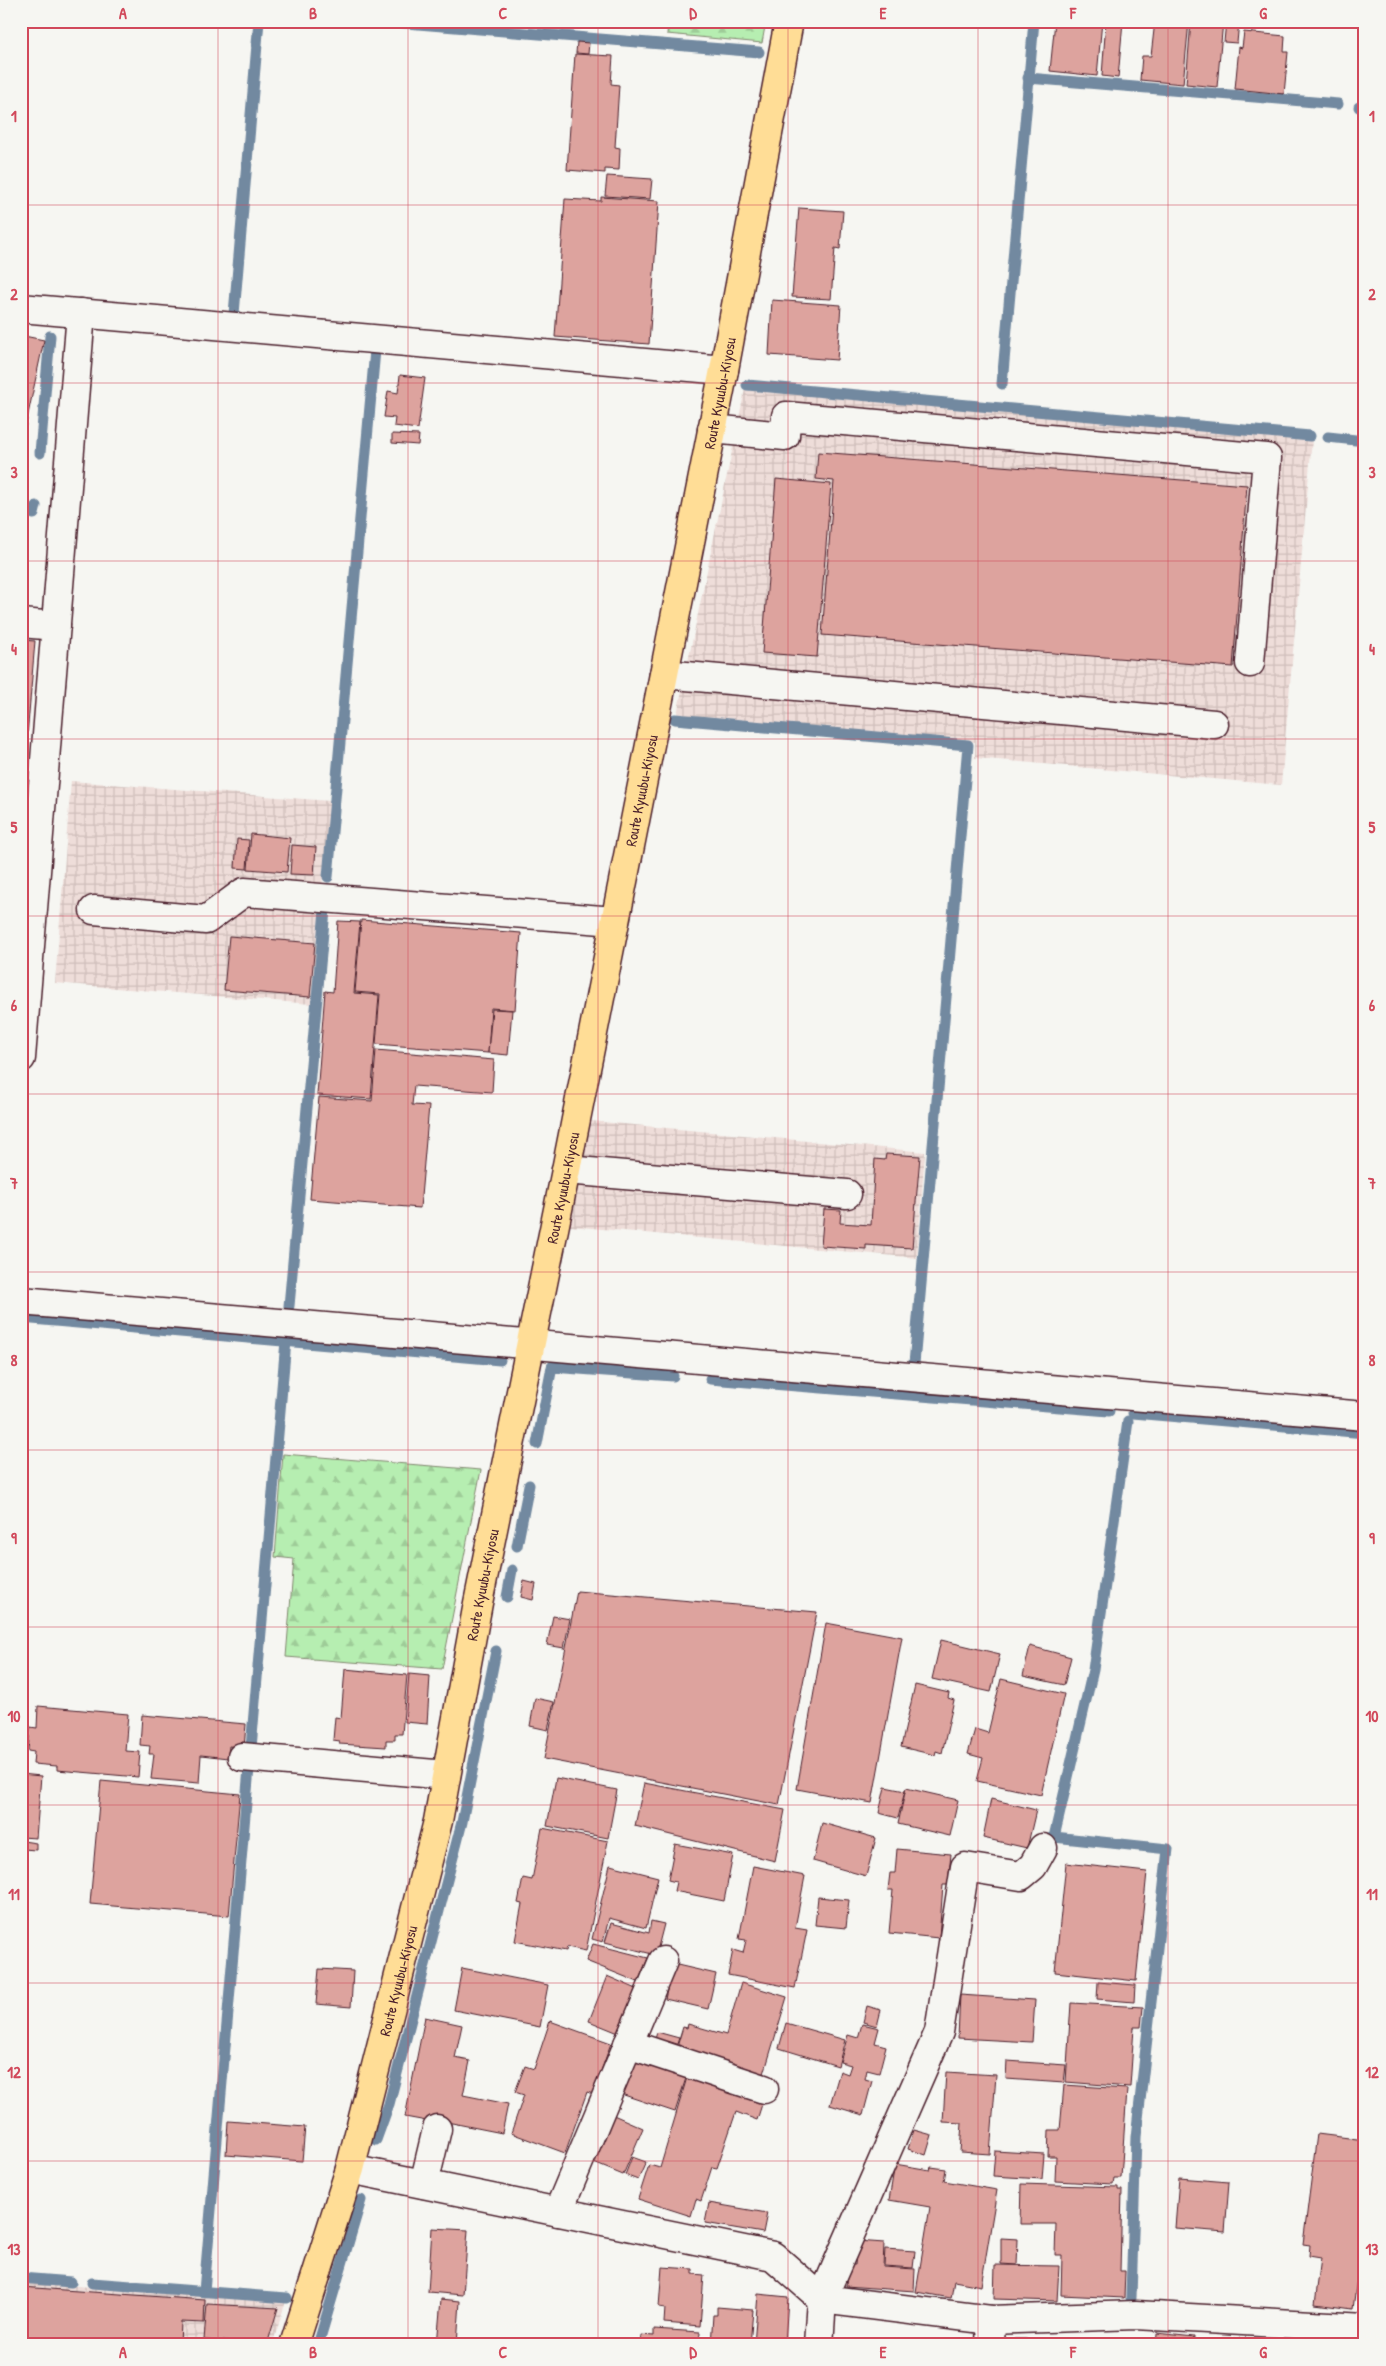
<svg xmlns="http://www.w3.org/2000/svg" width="1386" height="2366" font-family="'Patrick Hand',sans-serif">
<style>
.industrial{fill:url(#industrial-grid)}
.forest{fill:url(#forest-firs);stroke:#80866e}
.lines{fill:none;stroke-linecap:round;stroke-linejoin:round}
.stream{stroke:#7289a0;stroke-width:11}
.building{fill:#dda39e;stroke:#4a1f2b}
.minor-casing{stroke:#4a1f2b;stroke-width:31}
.major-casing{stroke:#4a1f2b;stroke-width:31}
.minor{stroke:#f6f6f2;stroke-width:28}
.major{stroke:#ffdd96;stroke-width:28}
.grid{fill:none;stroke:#d1495b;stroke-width:1;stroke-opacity:0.55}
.labels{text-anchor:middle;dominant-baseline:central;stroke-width:4.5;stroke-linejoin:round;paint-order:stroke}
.street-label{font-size:15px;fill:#4a1f2b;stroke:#f6f6f2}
.neatline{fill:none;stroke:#d1495b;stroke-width:2}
.grid-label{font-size:16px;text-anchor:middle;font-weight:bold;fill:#d1495b}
</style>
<defs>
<pattern id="industrial-grid" width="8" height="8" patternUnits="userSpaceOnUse" patternTransform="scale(1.25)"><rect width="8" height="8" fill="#eeddd9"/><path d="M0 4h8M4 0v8" fill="none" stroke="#cebdba"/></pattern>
<pattern id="forest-firs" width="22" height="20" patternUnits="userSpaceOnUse" patternTransform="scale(1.25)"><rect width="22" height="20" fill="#b6eeb1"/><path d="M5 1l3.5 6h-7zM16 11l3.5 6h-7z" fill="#9ecc98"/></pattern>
</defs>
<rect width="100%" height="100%" fill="#f6f6f2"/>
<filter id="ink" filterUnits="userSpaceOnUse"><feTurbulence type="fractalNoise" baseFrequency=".02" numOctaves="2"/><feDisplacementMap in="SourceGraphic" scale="10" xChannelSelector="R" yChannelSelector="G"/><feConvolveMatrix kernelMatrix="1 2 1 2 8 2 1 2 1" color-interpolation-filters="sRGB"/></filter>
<g filter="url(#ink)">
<!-- industrial -->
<g class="industrial">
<polygon points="745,389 1312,440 1281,785 975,758 975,742 677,714"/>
<polygon points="71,781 330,801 311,1004 55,983"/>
<polygon points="591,1121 925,1152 917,1258 570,1226"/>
<polygon points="21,2282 286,2301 272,2345 21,2345"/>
</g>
<!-- forest -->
<g class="forest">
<polygon points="668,21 766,21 762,43 667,34"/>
<polygon points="283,1454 481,1470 442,1669 286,1657 294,1559 275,1557"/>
</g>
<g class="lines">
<!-- stream -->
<g class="stream">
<polyline points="381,21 759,52"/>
<polyline points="1028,78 1338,104"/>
<polyline points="1359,107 1365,107"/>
<polyline points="234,314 259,21"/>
<polyline points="1002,384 1034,21"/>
<polyline points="747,385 1310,436"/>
<polyline points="1328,437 1365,441"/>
<polyline points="40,453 50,336"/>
<polyline points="21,509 34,514 36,506"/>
<polyline points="675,719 968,745 914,1364"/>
<polyline points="328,877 375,350"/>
<polyline points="289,1306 325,910"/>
<polyline points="21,1318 500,1360"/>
<polyline points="710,1379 1109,1411"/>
<polyline points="1133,1413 1365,1433"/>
<polyline points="1128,1421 1093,1670 1054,1837 1168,1849 1136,2137 1131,2298"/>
<polyline points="537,1444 552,1367 673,1376"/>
<polyline points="517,1546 529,1485"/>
<polyline points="507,1597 512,1570"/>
<polyline points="251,1748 286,1341"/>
<polyline points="376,2140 389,2104 462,1822 496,1651"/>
<polyline points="21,2278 71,2282"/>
<polyline points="92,2283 287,2298"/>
<polyline points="204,2291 249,1768"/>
<polyline points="318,2345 361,2200"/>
</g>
</g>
<!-- building -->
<g class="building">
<polygon points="1055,21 1102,21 1097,76 1050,71"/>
<polygon points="1106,21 1123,21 1118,78 1102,76"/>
<polygon points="1155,21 1189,21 1183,84 1140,80 1142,56 1151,56"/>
<polygon points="1191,21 1223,21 1217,87 1186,84"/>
<polygon points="1226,21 1239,21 1237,43 1224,42"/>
<polygon points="1244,32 1285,36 1284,52 1288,52 1284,94 1235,89 1239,47 1242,48"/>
<polygon points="577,42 589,43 588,54 576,53"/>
<polygon points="575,54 613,56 611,84 619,85 615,147 620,148 619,170 605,169 605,173 567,170"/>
<polygon points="607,176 652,179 650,199 605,196"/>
<polygon points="601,197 659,201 649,344 555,337 565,199 601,201"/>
<polygon points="799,208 843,211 840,249 835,248 831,299 792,297"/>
<polygon points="772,300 841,305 837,360 769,355"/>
<polygon points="21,329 26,329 24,336 44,340 21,447"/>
<polygon points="400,375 425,378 418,429 394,426 395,418 384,417 388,391 398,393"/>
<polygon points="392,434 419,435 418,445 392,443"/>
<polygon points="818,452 1247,485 1233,667 822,635 834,481 816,479"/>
<polygon points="776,479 831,484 817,657 762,653"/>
<polygon points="21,640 35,641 21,809"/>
<polygon points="251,834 290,838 287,872 248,869"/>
<polygon points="237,839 249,840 247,869 235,868"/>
<polygon points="292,845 316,847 314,875 290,874"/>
<polygon points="361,920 521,933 515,1010 491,1008 488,1053 376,1044 380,994 355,992"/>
<polygon points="338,921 360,922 354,993 379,995 371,1099 317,1095 325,991 333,992"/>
<polygon points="229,936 315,943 310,997 224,990"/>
<polygon points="492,1009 512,1010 508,1055 488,1053"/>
<polygon points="376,1050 494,1060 492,1092 414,1086 412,1105 429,1106 420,1208 310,1199 319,1097 372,1101"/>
<polygon points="886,1154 920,1156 912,1248 866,1245 866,1249 821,1246 824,1209 841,1210 840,1223 871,1225 875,1159 885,1160"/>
<polygon points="524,1581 536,1584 533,1600 521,1597"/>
<polygon points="577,1591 817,1612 779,1805 544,1759"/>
<polygon points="553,1616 570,1619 564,1648 547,1645"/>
<polygon points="826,1623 902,1637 872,1803 797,1789"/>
<polygon points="941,1640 1000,1654 991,1692 932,1679"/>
<polygon points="1030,1646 1071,1657 1064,1685 1023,1676"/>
<polygon points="345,1669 407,1675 402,1734 395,1734 395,1740 386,1740 386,1747 339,1744 340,1741 333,1740 335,1717 341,1718"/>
<polygon points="409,1674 430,1676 427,1724 405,1722"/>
<polygon points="1001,1679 1064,1694 1041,1795 977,1781 983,1758 968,1754 975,1729 988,1733"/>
<polygon points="915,1685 949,1693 948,1698 954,1700 942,1753 936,1751 935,1755 901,1747"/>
<polygon points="535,1698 554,1702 548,1730 530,1726"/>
<polygon points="38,1706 128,1714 125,1751 140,1752 138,1777 57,1770 57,1766 33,1764 34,1752 28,1751 30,1727 37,1728"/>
<polygon points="142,1715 246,1724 244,1748 229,1746 228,1758 201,1755 199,1783 151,1779 154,1754 149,1754 150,1746 140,1745"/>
<polygon points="21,1774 41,1776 36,1838 21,1837"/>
<polygon points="556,1778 617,1790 608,1838 547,1826"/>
<polygon points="101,1781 240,1794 229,1916 90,1904"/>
<polygon points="644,1783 785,1810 775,1861 635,1826"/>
<polygon points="885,1787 905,1791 898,1818 879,1813"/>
<polygon points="906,1788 958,1800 950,1836 898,1824"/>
<polygon points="991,1799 1036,1810 1027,1848 983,1838"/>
<polygon points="822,1823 876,1838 866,1876 813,1861"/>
<polygon points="542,1828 608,1841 586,1951 567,1947 566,1951 515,1941 522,1904 518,1903 523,1878 532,1880"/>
<polygon points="23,1841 36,1843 36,1850 23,1849"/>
<polygon points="675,1844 733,1855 724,1901 674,1891 676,1882 668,1880"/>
<polygon points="897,1849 951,1854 948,1885 943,1885 939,1938 889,1933 893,1890 888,1890 890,1873 895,1873"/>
<polygon points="1066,1863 1147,1872 1136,1981 1055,1972"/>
<polygon points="610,1865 658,1877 646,1928 609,1918 603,1942 592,1939"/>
<polygon points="753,1866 805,1876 795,1928 807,1930 795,1988 728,1975 733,1950 743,1953 746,1940 739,1939"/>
<polygon points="818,1897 849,1900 846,1928 815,1925"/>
<polygon points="651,1921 664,1924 656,1955 605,1942 611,1923 649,1933"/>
<polygon points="593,1944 648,1958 638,1982 586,1961"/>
<polygon points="673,1964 716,1974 708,2009 665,1999"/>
<polygon points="462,1968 548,1985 540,2027 454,2010"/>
<polygon points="319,1969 353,1971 351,2007 316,2004"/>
<polygon points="607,1976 639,1990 621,2034 589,2021"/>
<polygon points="1098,1982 1135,1985 1134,2002 1097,1999"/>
<polygon points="741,1983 787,1997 763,2077 676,2050 683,2027 687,2028 688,2024 726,2035"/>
<polygon points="960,1995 1035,2000 1032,2042 958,2038"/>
<polygon points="1071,2003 1143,2007 1141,2027 1134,2027 1130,2087 1066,2082"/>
<polygon points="867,2006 881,2010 877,2026 863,2022"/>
<polygon points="425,2017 462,2025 455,2058 470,2061 463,2095 508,2104 502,2133 432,2119 432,2122 405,2117"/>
<polygon points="550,2021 611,2043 593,2094 587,2092 565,2153 511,2133 524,2095 515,2092 525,2066 534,2069"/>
<polygon points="786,2023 845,2040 838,2066 779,2048"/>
<polygon points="862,2024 879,2028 875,2043 886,2046 879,2073 867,2070 865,2079 872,2081 863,2115 830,2105 840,2071 848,2074 851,2065 840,2062 848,2035 858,2038"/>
<polygon points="657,2032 679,2038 675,2050 654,2043"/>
<polygon points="633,2058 688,2072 675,2112 621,2094"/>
<polygon points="1007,2061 1066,2065 1064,2083 1006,2079"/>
<polygon points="946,2072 996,2075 990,2154 960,2152 962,2123 943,2122"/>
<polygon points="688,2074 764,2098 757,2120 736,2112 717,2168 712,2167 701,2201 696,2199 691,2216 638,2199 649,2165 660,2168"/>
<polygon points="1064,2085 1127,2089 1121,2178 1114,2178 1113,2184 1055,2181 1056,2156 1048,2156 1049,2130 1060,2130"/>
<polygon points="609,2113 643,2128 623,2175 589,2161"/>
<polygon points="228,2121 305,2127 302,2161 226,2155"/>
<polygon points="914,2130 932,2135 926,2155 908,2149"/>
<polygon points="1317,2134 1365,2140 1365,2216 1353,2309 1315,2304 1321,2258 1309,2256 1310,2245 1303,2244"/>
<polygon points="995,2151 1044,2154 1042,2179 993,2176"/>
<polygon points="632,2157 646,2162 638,2180 625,2175"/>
<polygon points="895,2164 930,2170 931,2167 946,2169 944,2181 997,2190 981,2286 954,2281 951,2298 916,2292 930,2207 889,2200"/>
<polygon points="1179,2178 1229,2182 1225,2232 1175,2228"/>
<polygon points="1021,2184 1118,2187 1118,2190 1122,2190 1120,2271 1125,2271 1124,2298 1061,2295 1062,2255 1055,2255 1056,2224 1020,2224"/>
<polygon points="709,2203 767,2213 763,2233 705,2223"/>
<polygon points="432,2228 468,2230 463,2295 428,2292"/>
<polygon points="1001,2238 1018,2239 1017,2265 1001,2264"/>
<polygon points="857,2241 884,2243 883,2267 915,2269 914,2291 846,2286 848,2264 855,2265"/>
<polygon points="885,2249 915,2251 913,2268 884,2266"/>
<polygon points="995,2265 1059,2266 1057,2301 994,2299"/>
<polygon points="662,2267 693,2269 693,2274 704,2275 700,2326 664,2323 665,2308 659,2307"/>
<polygon points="21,2287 205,2300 204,2323 181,2322 180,2345 21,2345"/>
<polygon points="758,2294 788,2297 785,2345 754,2345"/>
<polygon points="441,2299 460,2301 457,2345 437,2345"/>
<polygon points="207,2304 278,2308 267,2345 236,2345 237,2342 204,2340"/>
<polygon points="717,2307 753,2310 750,2345 711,2345 713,2315 717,2315"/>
<polygon points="654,2329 700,2332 699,2345 640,2345 641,2335 654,2336"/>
<polygon points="1157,2333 1194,2337 1193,2345 1156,2345"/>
<rect x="997" y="2339" width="29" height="6"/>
<polygon points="1194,2341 1226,2345 1194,2345"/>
</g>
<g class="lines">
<defs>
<g id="minor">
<polyline points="21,308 724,370"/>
<polyline points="712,429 785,436 786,416 1267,458 1250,663"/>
<polyline points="21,623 56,626"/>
<polyline points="664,674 1214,724"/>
<polyline points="94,910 206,920 244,892 615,921"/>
<polyline points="21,1058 81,313"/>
<polyline points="566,1170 847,1194"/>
<polyline points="21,1301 1365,1416"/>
<polyline points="242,1757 446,1775"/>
<polyline points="628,2044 764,2089"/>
<polyline points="350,2169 773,2256 822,2299 991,2320 1136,2315 1365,2328"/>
<polyline points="424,2184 437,2129"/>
<polyline points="558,2212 663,1961"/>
<polyline points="819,2345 822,2299 939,2032 965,1867 1021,1876 1033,1866 1043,1848"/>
<polyline points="990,2345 991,2320"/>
</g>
<g id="major">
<path id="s1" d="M294,2345l56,-176 88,-348 40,-218 88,-433 158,-800 65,-349"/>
</g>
</defs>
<!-- minor casing -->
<use href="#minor" class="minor-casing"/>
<!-- major casing -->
<use href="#major" class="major-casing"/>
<!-- minor -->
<use href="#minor" class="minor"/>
<!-- major -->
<use href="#major" class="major"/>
</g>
</g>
<!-- grid -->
<path class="grid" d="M218,21v2324M408,21v2324M598,21v2324M788,21v2324M978,21v2324M1168,21v2324M21,205h1344M21,383h1344M21,561h1344M21,739h1344M21,916h1344M21,1094h1344M21,1272h1344M21,1450h1344M21,1627h1344M21,1805h1344M21,1983h1344M21,2161h1344"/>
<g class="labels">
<!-- street labels -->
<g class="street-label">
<text stroke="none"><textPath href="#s1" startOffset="1999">Route Kyuubu-Kiyosu</textPath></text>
<text stroke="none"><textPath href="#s1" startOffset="1594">Route Kyuubu-Kiyosu</textPath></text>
<text stroke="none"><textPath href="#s1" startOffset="1189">Route Kyuubu-Kiyosu</textPath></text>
<text stroke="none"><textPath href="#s1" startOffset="784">Route Kyuubu-Kiyosu</textPath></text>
<text stroke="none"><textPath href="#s1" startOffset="379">Route Kyuubu-Kiyosu</textPath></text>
</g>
</g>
<!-- margin -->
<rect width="1386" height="2366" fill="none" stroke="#f6f6f2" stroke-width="55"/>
<rect x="28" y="28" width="1330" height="2310" class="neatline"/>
<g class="grid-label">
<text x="123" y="19">A</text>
<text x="313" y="19">B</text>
<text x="503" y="19">C</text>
<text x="693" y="19">D</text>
<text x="883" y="19">E</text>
<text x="1073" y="19">F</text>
<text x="1263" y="19">G</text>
<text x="14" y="122">1</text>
<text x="1372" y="122">1</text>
<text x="14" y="300">2</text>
<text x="1372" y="300">2</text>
<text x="14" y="478">3</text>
<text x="1372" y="478">3</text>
<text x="14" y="655">4</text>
<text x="1372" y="655">4</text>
<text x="14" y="833">5</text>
<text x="1372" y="833">5</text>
<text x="14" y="1011">6</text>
<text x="1372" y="1011">6</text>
<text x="14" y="1189">7</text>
<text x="1372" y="1189">7</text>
<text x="14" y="1366">8</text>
<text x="1372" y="1366">8</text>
<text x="14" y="1544">9</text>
<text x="1372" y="1544">9</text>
<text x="14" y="1722">10</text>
<text x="1372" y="1722">10</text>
<text x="14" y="1900">11</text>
<text x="1372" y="1900">11</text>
<text x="14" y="2078">12</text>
<text x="1372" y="2078">12</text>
<text x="14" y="2255">13</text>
<text x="1372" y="2255">13</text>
<text x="123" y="2358">A</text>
<text x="313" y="2358">B</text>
<text x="503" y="2358">C</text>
<text x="693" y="2358">D</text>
<text x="883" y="2358">E</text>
<text x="1073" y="2358">F</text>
<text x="1263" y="2358">G</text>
</g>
</svg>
